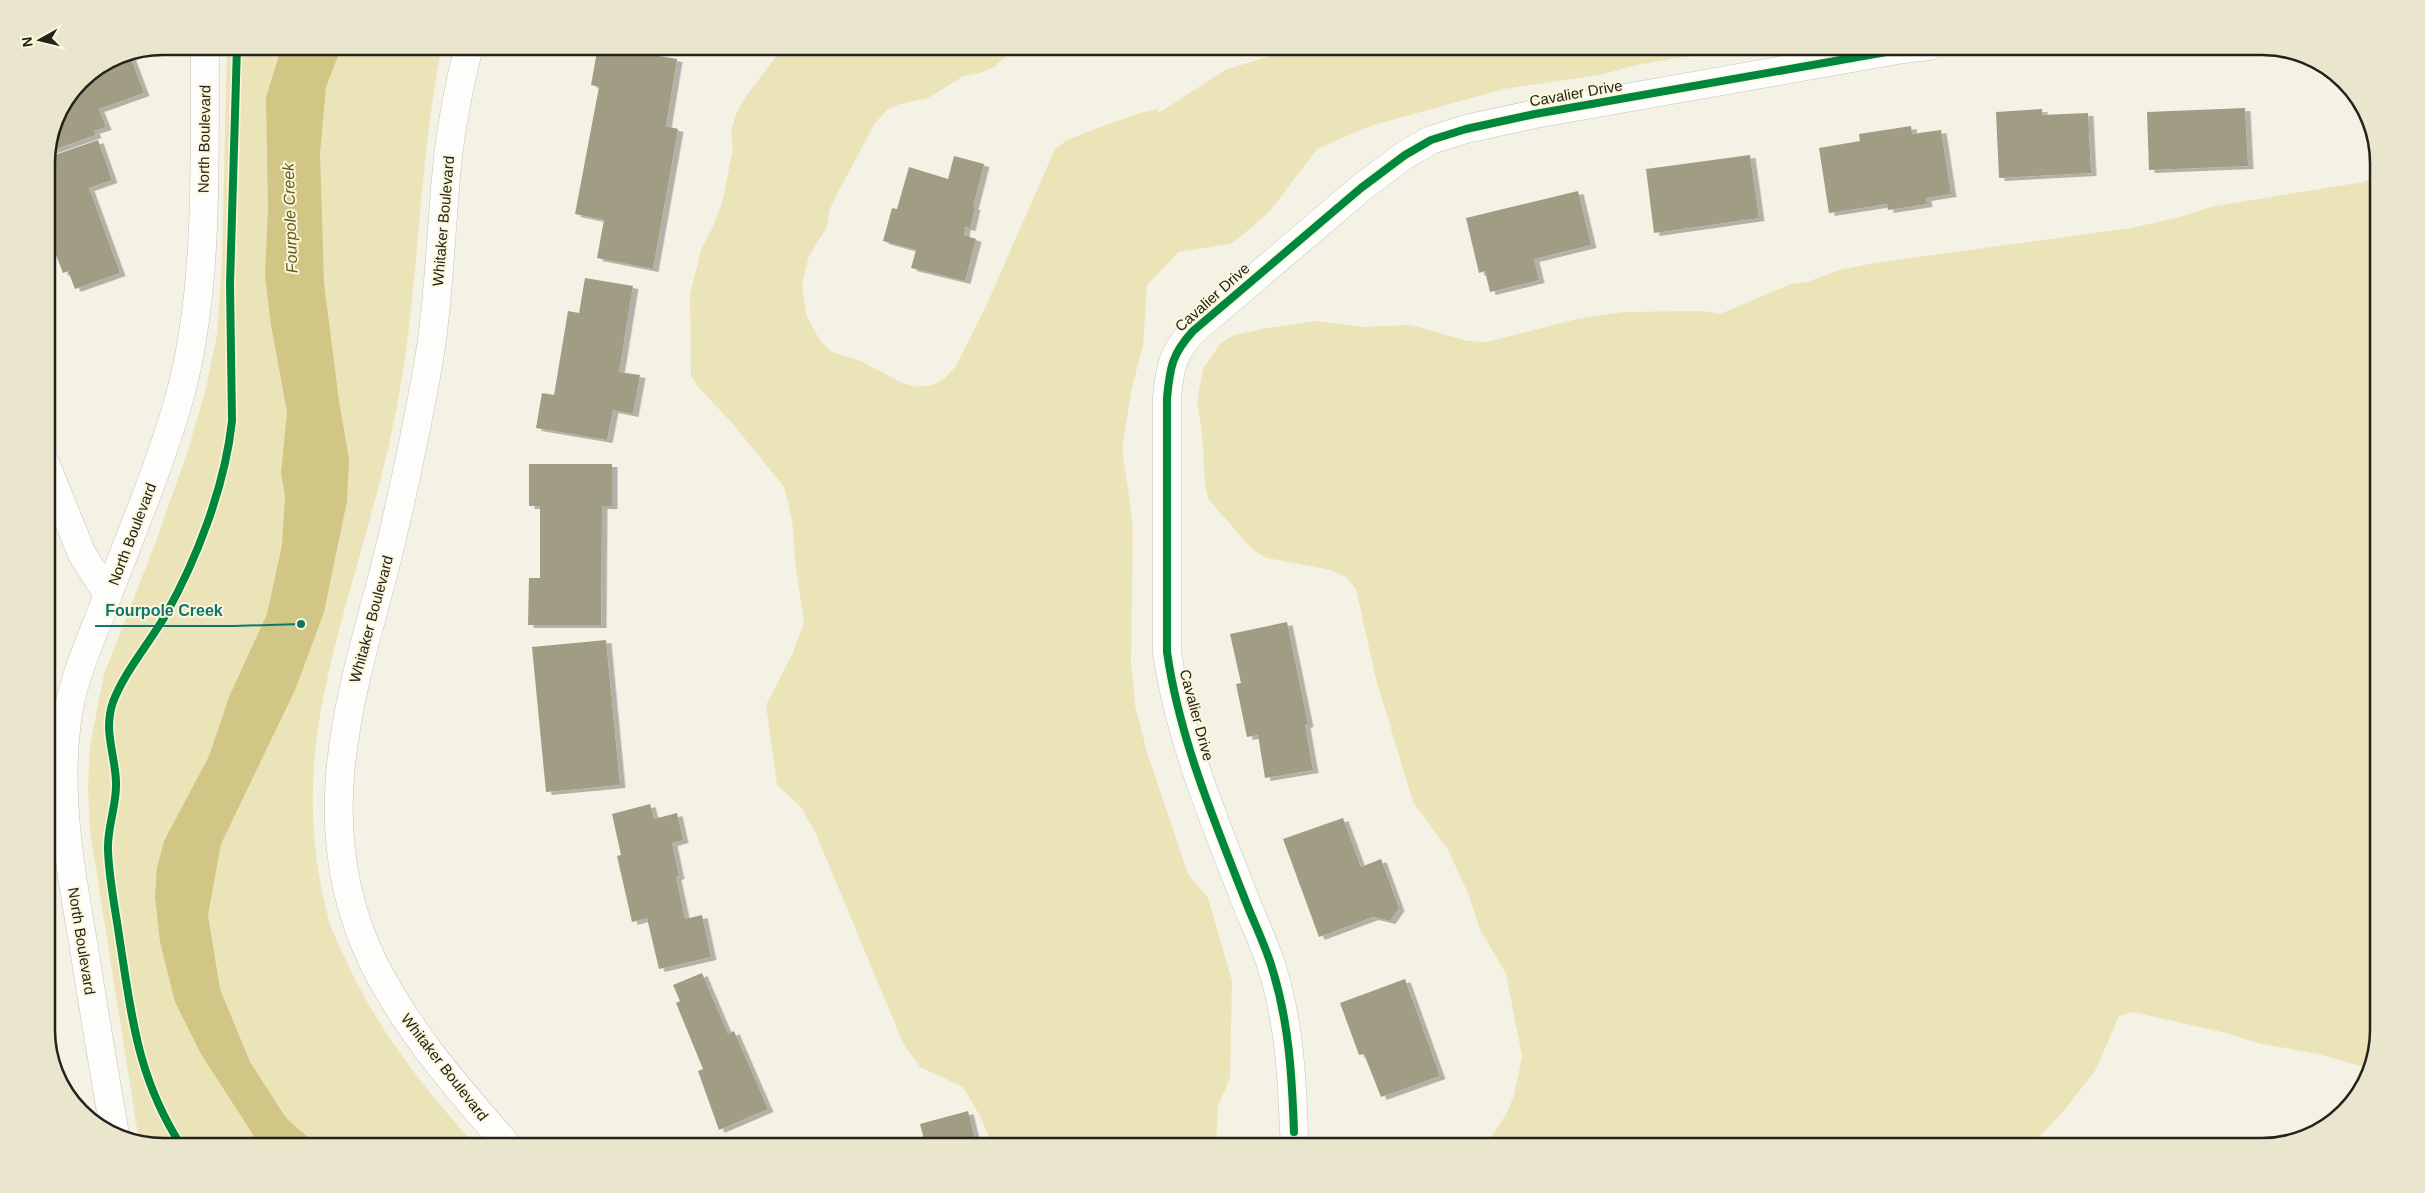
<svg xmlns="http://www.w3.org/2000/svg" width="2425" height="1193" font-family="Arial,sans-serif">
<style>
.green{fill:#ece4b9}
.water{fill:#d1c685}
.building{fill:#a19d84;filter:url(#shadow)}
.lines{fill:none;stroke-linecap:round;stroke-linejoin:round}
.minor-casing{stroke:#c5c4b9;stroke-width:29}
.path{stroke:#d5d5d1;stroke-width:3;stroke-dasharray:4 4;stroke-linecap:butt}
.minor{stroke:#fdfdfb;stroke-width:28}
.cycleway-casing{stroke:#fbf7dd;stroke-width:11}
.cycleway{stroke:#00873e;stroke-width:8}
.labels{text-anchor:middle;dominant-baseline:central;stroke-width:4;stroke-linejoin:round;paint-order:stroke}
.street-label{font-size:15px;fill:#242219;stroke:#fbf7dd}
.water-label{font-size:16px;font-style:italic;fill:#635817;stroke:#fbf7dd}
.rim{fill:none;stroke:#242219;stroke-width:2.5}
.leader{fill:none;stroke:#0f766e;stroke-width:2}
.callout-dot{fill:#0f766e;stroke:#fbf7dd;stroke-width:2}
.callout-label{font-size:16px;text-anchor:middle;font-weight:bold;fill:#0f766e;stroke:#fbf7dd;stroke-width:4;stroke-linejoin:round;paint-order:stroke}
</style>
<defs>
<filter id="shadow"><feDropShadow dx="5.5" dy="3" stdDeviation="0" flood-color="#0004"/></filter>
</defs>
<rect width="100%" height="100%" fill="#f4f2e4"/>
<!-- green -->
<g class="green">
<path d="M227,46h215c-25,122 -22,248 -47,370 -19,96 -53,188 -72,283 -15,75 -14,152 7,225 4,11 9,22 14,32 32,72 80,133 133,191h-314l-24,-6 -49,-310 -2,-43 2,-42 14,-72 51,-130 32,-91 18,-61 12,-57 5,-75z"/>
<polygon points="784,46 1017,46 994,67 980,73 964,76 928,98 900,104 887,110 875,123 836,196 829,211 827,227 809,256 805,271 802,286 807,317 821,342 832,352 861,361 902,383 917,387 932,385 945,378 956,366 986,306 1055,149 1067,140 1095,129 1143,112 1159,109 1157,114 1225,70 1302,46 1763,46 1671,59 1628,67 1600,75 1504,89 1370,126 1317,149 1270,211 1233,243 1179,252 1147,285 1143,346 1132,387 1122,448 1133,525 1131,661 1135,705 1147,752 1188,874 1208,898 1232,981 1230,1078 1218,1106 1216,1147 993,1147 980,1116 963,1087 920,1067 903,1043 816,834 801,807 777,785 766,705 793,653 804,622 796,568 792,520 784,487 733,424 698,387 691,375 690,294 702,247 711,231 722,203 733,148 731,131 736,114 744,99"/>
<polygon points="2379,177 2379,1030 2370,1069 2318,1054 2257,1043 2226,1033 2133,1012 2119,1016 2095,1071 2063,1112 2029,1147 1485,1147 1508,1111 1514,1095 1522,1056 1506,974 1480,929 1468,893 1448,850 1413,802 1376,679 1356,589 1346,577 1331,570 1267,558 1253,550 1208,499 1205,484 1202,433 1197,401 1203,369 1220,344 1234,335 1268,328 1316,321 1362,327 1411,325 1468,341 1487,342 1577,319 1623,312 1703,311 1720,314 1791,284 1807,282 1840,270 1874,263 2131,228 2180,217 2210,207 2363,182"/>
</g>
<!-- water -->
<polygon class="water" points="282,46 342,46 326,87 320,153 324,283 339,401 349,459 347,501 324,612 296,688 221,844 208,915 220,989 250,1062 286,1118 319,1147 261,1147 201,1054 175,1002 160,942 155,896 157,868 164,841 209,756 229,697 267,614 282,545 285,496 281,473 287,412 271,325 265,277 268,209 266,97"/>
<!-- building -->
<g class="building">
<polygon points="598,46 677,59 666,126 678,129 653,269 597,258 604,220 575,214 599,87 591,85"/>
<polygon points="129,53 144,93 99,109 106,127 94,131 96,135 47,152 55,118 81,80 118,56"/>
<polygon points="2245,108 2248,166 2149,170 2147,112"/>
<polygon points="2042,109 2042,115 2088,113 2091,173 1999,178 1996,112"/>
<polygon points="1911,126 1912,134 1941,130 1951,194 1926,198 1927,204 1888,210 1887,204 1829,213 1819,148 1860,141 1859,134"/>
<polygon points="98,140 112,180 89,188 120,273 75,289 68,271 63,273 46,229 46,158"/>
<polygon points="1750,155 1759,218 1654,233 1646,169"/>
<polygon points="954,156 984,164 973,207 975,207 970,228 965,227 964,235 976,239 965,281 911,268 916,250 883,241 892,208 897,209 909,167 948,179"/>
<polygon points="1578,191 1591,245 1534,259 1539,280 1490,292 1485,271 1479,273 1466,218"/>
<polygon points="585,278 633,286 619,372 640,375 633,414 613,410 607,440 536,428 542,393 554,395 568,311 579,313"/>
<polygon points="529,464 612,464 612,506 602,506 601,625 528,625 529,578 540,578 540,506 529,506"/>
<polygon points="1287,622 1308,724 1305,725 1313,770 1265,778 1258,735 1247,737 1236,684 1241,683 1230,634"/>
<polygon points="606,640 620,785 546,792 532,647"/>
<polygon points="650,804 654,819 677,813 683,840 672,843 679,876 676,877 685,919 702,915 711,957 659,969 647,918 632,922 617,856 621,855 612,814"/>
<polygon points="1343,818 1361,867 1381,859 1399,908 1390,921 1373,917 1319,937 1283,839"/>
<polygon points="702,973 728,1034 734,1031 768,1109 719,1130 698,1071 703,1069 676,1003 680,1001 673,985"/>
<polygon points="1405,979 1440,1076 1381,1097 1364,1054 1359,1055 1340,1003"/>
<polygon points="968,1111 977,1147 926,1147 920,1124"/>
</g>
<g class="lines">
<defs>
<g id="minor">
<path d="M469,46c-10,40 -18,80 -22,121 -7,72 -8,144 -22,215 -12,64 -25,126 -41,189 -36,134 -76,259 -10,393 34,68 85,126 135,183"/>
<polyline points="46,465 82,554 108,595"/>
<path d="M1294,1132c-2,-56 -5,-110 -22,-164 -7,-24 -19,-47 -28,-71 -31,-79 -65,-161 -77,-245v-254c3,-31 5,-44 26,-67l168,-143 44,-33 26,-15 35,-11 69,-15 368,-65 26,-3"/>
<path d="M115,1135c-11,-64 -22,-128 -32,-193 -13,-74 -26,-147 -16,-222 4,-35 21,-74 34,-107 26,-70 56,-138 77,-210 32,-112 26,-241 27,-357"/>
</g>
</defs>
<!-- minor casing -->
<use href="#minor" class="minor-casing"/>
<!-- path -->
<g class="path">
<polyline points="112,888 108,849 109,829 116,783 108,721 121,682 165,616 201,540 230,443 232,421 230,341"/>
<polyline points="139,1055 158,1104 182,1147"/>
</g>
<!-- minor -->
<use href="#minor" class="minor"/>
<defs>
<g id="cycleway">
<path d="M1294,1132c-2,-56 -5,-110 -22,-164 -7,-24 -19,-47 -28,-71 -31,-79 -65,-161 -77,-245v-254c3,-31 5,-44 26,-67l168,-143 44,-33 26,-15 35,-11 69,-15 368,-65 26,-3"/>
<path d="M182,1147c-44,-68 -50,-128 -62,-205 -4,-30 -11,-61 -12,-92 -1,-23 9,-45 8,-68 -1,-29 -13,-51 -3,-80 12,-31 35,-57 52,-86 32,-57 60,-130 67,-195l-2,-137 7,-238"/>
</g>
</defs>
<!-- cycleway casing -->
<use href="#cycleway" class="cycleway-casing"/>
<!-- cycleway -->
<use href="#cycleway" class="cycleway"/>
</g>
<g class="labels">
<!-- street labels -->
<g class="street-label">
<text transform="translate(1576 93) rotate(-10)">Cavalier Drive</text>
<text transform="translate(204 139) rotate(-89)">North Boulevard</text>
<text transform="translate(443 221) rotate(-85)">Whitaker Boulevard</text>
<text transform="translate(1212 297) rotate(-42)">Cavalier Drive</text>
<text transform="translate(132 534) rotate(-69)">North Boulevard</text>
<text transform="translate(371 619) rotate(-75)">Whitaker Boulevard</text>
<text transform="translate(1197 715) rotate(75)">Cavalier Drive</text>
<text transform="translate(82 941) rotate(81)">North Boulevard</text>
<text transform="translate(445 1067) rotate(52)">Whitaker Boulevard</text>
</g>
<!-- water labels -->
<g class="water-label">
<text transform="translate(290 218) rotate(-92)">Fourpole Creek</text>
</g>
</g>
<!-- crop -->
<path d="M0 0H2425V1193H0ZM163 55H2262A108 108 0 0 1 2370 163V1030A108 108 0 0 1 2262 1138H163A108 108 0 0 1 55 1030V163A108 108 0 0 1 163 55Z" fill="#eae6cd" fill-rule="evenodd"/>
<path class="rim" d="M163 55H2262A108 108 0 0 1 2370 163V1030A108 108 0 0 1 2262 1138H163A108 108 0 0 1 55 1030V163A108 108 0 0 1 163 55Z"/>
<!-- callouts -->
<path class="leader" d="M301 624L233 626H95"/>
<circle class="callout-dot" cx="301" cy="624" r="5"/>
<g class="callout-label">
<text x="164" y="616">Fourpole Creek</text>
</g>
<!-- north arrow -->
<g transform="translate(40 40) rotate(262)" stroke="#fbf7dd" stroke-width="4" paint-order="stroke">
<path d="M0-4L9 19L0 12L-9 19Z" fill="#242219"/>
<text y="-8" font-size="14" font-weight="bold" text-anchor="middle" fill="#242219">N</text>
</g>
</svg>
